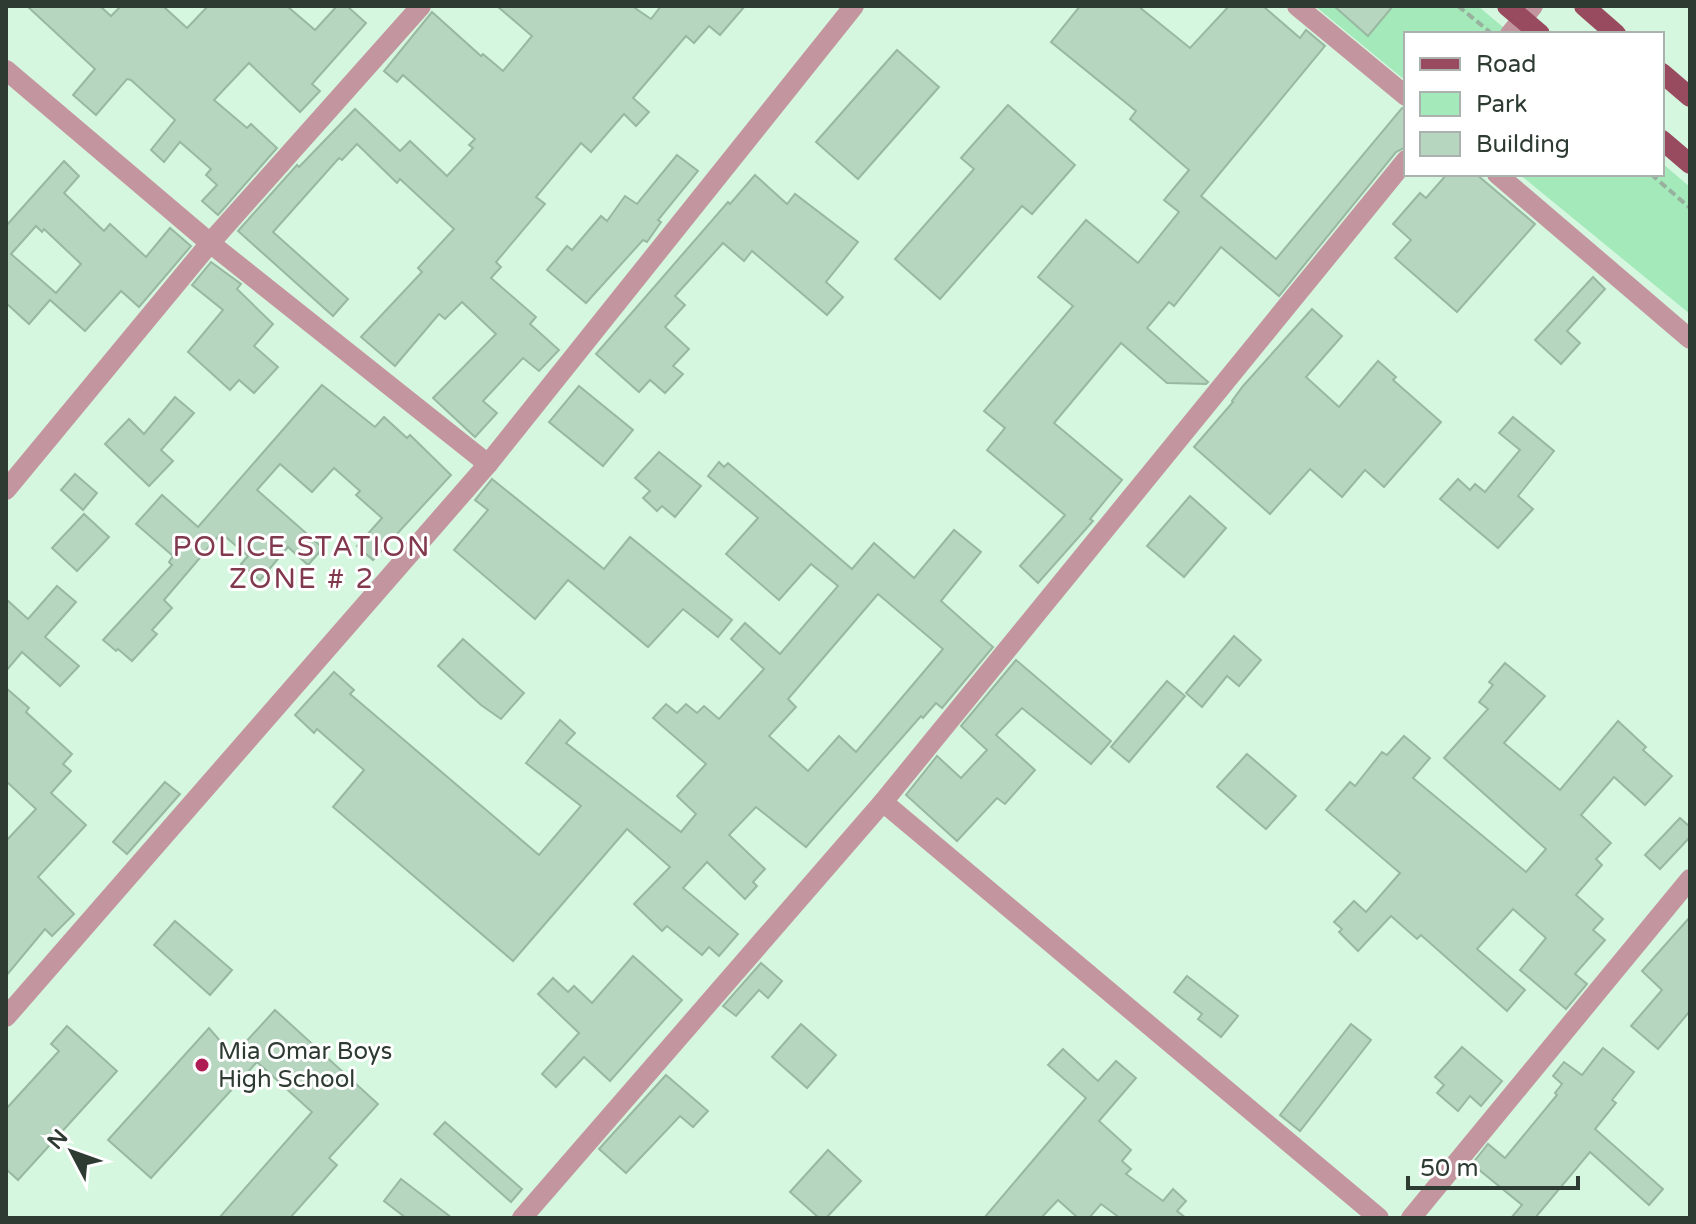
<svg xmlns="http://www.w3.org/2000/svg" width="1696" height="1224" font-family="'Varela Round',sans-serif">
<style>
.green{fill:#a3e9b9}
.building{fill:#b6d6bf;stroke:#99b8a1;stroke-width:2;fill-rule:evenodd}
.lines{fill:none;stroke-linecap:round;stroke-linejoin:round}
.path{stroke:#98b19f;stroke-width:4;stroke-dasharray:8 4;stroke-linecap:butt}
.minor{stroke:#c3959f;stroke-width:20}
.major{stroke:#984a5f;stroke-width:20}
.poi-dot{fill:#ae1e55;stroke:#fff;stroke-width:3}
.labels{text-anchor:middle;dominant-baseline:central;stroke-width:6;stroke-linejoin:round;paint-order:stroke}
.poi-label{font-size:24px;fill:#2e3b32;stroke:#fff;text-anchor:start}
.quarter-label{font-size:28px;letter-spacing:2px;fill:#80394d;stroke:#fff}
</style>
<rect width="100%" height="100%" fill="#d6f7df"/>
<!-- green -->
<g class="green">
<polygon points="1315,6 1478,6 1511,34 1406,34 1406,81"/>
<polygon points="1662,163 1690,187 1690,314 1519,174 1662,174"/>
</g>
<!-- building -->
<g class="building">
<polygon points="27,6 100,6 111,16 121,6 163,6 187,28 208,6 287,6 315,30 337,6 347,6 366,23 312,84 320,91 300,112 249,63 214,100 247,128 251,124 277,148 218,215 202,201 217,185 206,175 211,169 180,142 164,162 151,150 175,120 131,80 127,79 96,115 73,95 95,69"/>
<polygon points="497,6 632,6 651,19 661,6 745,6 720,35 709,26 694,43 686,36 633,98 649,112 636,126 624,114 591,152 581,143 536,197 545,204 496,262 501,267 491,278 536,317 530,324 559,350 539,371 523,358 483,401 497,413 475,437 433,398 496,334 462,302 445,319 439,314 395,366 361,337 422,272 418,268 454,229 400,179 397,183 357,144 342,160 339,158 273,232 348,299 333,316 238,231 297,165 299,167 355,109 400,151 410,141 447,176 473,148 469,145 475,139 403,75 397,82 384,71 432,12 481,56 483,54 503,71 532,36"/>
<polygon points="1080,6 1138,6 1190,48 1229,6 1263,6 1300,38 1306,30 1325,46 1201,196 1276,259 1402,108 1406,109 1406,147 1396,152 1279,296 1221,247 1174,306 1169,302 1147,328 1208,382 1206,384 1167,383 1121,343 1054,423 1122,480 1090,519 1093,521 1038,583 1020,566 1065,515 987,450 1005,428 984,411 1073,306 1038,277 1086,220 1138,263 1179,212 1164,200 1189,170 1130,119 1136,111 1051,42"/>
<polygon points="1334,6 1393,6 1368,36"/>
<polygon points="897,50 939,87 858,179 816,142"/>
<polygon points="1008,105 1075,165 1032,214 1022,206 940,299 895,259 974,169 961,158"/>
<polygon points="677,155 698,171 658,220 661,222 647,242 643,240 586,303 547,270 567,246 572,250 601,216 607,221 625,196 637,204"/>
<path d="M64,161l15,15 -15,17 40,38 6,-7 36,33 24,-29 21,18 -52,61 -18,-16 -36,40 -35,-31 -21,24 -23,-21v-77zM36,226l6,6 2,-3 37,35 -25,29 -45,-39z"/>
<polygon points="1447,174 1476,174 1535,224 1457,312 1395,258 1411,240 1393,224 1420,193 1426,198"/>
<polygon points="755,175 787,204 795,194 858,242 826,282 843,297 827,315 752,251 744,261 723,243 675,296 685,305 665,327 689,349 673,366 683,374 665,393 650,380 639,392 596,354 728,202 730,204"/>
<polygon points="211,262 241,284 237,289 273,324 254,346 278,367 254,393 239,380 230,390 188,352 223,310 192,285"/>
<polygon points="1593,277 1605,289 1567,331 1580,343 1561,364 1535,340"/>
<polygon points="1312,309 1342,336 1306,377 1339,407 1378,361 1396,377 1393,380 1441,422 1384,487 1365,470 1342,497 1310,469 1270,514 1194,447 1233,402 1232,401 1243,386"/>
<polygon points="322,385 375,427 384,417 407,438 410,435 451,475 373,560 357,546 382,518 356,495 360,491 334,468 312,492 280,464 257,490 323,548 308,565 288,547 260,580 241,564 248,556 221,533 164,600 172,608 152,630 157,634 132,661 118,649 116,651 103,640 172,565 169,562 173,556 136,524 162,495 198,527"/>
<polygon points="579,386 633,430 603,466 549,422"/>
<polygon points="175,397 194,413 161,450 173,461 149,486 105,444 129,419 144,434"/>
<polygon points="1513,417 1554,451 1518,496 1533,509 1498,548 1440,499 1458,479 1470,490 1475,484 1485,492 1520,450 1499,433"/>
<polygon points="659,452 701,486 675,517 662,506 657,511 643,498 650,491 635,478"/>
<path d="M719,462l5,5 4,-4 124,106 22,-26 40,35 40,-48 27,22 -40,49 52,46 -51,61 -6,-5 -13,15 -2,-2 -115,131 -50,-40 -27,28 36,34 -12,13 4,4 -12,13 -38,-37 -24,26 55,46 -19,22 -10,-9 -7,8 -35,-29 -5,5 -28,-27 36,-37 -43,-38 -114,132 -180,-154 31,-37 -47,-41 -3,4 -19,-18 39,-43 20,18 -4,4 189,161 42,-49 -55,-43 34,-43 15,13 -9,10 115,89 15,-18 -19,-18 29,-32 -53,-46 13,-14 11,9 9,-9 11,9 7,-7 15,13 45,-50 -33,-30 14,-16 35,31 58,-68 -27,-22 -32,36 -53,-46 32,-36 -50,-42zM878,594l65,55 -87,103 -17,-16 -31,35 -39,-35 27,-29 -8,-8z"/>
<polygon points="75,474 97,493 83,510 61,490"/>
<polygon points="492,479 604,569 630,537 732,620 718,637 683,609 648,647 568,580 535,619 454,550 488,510 475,500"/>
<polygon points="1190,496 1226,528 1184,577 1147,546"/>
<polygon points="84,514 109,537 77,571 52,548"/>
<polygon points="57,586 76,602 45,637 79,666 60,686 22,652 6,671 6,599 28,619"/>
<polygon points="1234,636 1261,660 1239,686 1227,676 1202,707 1186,693"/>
<polygon points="463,639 524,693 501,719 481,705 438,666"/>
<polygon points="1016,660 1111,741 1091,764 1022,708 996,735 1035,770 1005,804 997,798 957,841 906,795 937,756 961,778 987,750 961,726"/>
<polygon points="1505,663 1545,696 1504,743 1560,790 1618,721 1646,747 1643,750 1672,776 1645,805 1614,777 1581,815 1611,843 1596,859 1602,865 1576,895 1603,919 1593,930 1605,940 1575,974 1587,984 1566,1009 1520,970 1546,938 1513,909 1477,949 1525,990 1507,1011 1421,935 1417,939 1391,916 1358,951 1339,932 1342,929 1334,922 1354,901 1366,912 1400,873 1326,810 1350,782 1355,786 1382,752 1387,755 1404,736 1430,758 1413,778 1526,872 1546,849 1444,758 1488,709 1479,702 1493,685 1489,682"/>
<polygon points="1167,681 1185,696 1129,762 1111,747"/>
<polygon points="6,688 29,708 26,712 72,754 63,764 71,771 51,793 86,825 38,877 74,914 52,936 45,929 6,976 6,841 36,809 6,781"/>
<polygon points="1247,754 1296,796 1266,829 1217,787"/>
<polygon points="165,782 180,794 127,854 113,842"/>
<polygon points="1680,818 1690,827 1690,837 1660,869 1645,855"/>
<polygon points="1690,917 1690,1011 1658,1049 1631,1026 1662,990 1642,971"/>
<polygon points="175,921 232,970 210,995 154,945"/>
<polygon points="633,956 682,1000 610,1081 584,1057 556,1087 542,1074 579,1033 538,994 553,978 568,992 574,986 592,1003"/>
<polygon points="761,963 782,981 768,998 759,990 736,1016 723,1006"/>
<polygon points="1187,976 1238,1016 1221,1037 1198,1019 1202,1014 1174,992"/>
<polygon points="275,1010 378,1104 329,1158 337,1165 290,1218 219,1218 312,1112 257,1062 151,1178 108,1140 209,1028 233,1056"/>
<polygon points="801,1024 836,1055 807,1088 772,1057"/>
<polygon points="1351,1024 1371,1040 1300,1131 1280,1115"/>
<polygon points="67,1026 117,1071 18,1180 6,1169 6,1109 59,1051 51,1044"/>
<polygon points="1462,1047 1502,1081 1481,1106 1470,1096 1458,1111 1437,1093 1444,1085 1435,1077"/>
<polygon points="1603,1048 1634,1072 1612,1100 1616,1103 1595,1129 1663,1189 1649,1205 1590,1152 1535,1218 1511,1218 1522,1205 1472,1164 1488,1144 1505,1158 1557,1095 1555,1093 1562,1084 1553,1076 1564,1062 1582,1075"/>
<polygon points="1063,1049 1098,1081 1116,1061 1136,1078 1099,1121 1131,1150 1122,1161 1131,1169 1126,1174 1163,1201 1173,1189 1186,1201 1177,1211 1186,1218 1120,1218 1101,1204 1089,1218 1078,1218 1058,1200 1041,1218 984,1218 1086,1098 1048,1065"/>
<polygon points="666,1075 708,1111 693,1127 680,1116 626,1173 599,1149"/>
<polygon points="445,1122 522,1189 511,1202 434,1134"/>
<polygon points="828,1150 861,1181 826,1218 819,1218 790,1192"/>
<polygon points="401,1179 452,1218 406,1218 384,1201"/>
</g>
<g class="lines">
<!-- path -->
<g class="path">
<polyline points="1458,6 1490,32"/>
<polyline points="1651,174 1690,208"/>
</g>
<!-- minor -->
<g class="minor">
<polyline points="1297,6 1406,96"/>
<polyline points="1510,34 1533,6"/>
<polyline points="6,70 210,243 488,464"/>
<polyline points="1497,174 1690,339"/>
<polyline points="6,490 210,243 421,6"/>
<polyline points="6,1017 488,464 854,6"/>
<polyline points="522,1218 883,802"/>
<polyline points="1379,1218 883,802 1406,160"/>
<polyline points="1411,1218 1690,879"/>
</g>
<!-- major -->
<g class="major">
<polyline points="1507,6 1540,34"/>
<polyline points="1584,6 1616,34"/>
<polyline points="1662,73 1690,97"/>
<polyline points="1662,140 1690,164"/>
</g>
</g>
<!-- markers -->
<circle class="poi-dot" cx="202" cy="1065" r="8"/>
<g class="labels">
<!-- poi labels -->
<g class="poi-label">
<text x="218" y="1051">Mia Omar Boys<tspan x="218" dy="28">High School</tspan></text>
</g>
<!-- quarter labels -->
<g class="quarter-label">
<text x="302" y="547">POLICE STATION<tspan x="302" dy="32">ZONE # 2</tspan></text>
</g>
</g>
<!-- border -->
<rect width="1696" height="1224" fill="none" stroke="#2e3b32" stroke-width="16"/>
<!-- legend -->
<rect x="1404" y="32" width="260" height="144" fill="#ffffff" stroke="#abb1ad" stroke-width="2"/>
<rect x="1420" y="58" width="40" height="12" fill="#984a5f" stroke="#abb1ad" stroke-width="2"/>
<text x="1476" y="72" font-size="24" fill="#2e3b32">Road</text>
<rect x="1420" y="92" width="40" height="24" fill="#a3e9b9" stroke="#abb1ad" stroke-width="2"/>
<text x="1476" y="112" font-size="24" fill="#2e3b32">Park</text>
<rect x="1420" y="132" width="40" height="24" fill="#b6d6bf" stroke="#abb1ad" stroke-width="2"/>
<text x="1476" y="152" font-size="24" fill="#2e3b32">Building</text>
<!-- north arrow -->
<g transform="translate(72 1152) rotate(311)" stroke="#ffffff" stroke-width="6" paint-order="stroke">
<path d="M0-6L14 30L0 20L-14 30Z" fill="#2e3b32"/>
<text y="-12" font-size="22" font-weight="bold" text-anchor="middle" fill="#2e3b32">N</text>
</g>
<!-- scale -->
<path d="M1408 1176v12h170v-12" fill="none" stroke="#2e3b32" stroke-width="4"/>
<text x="1420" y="1176" font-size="24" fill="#2e3b32" stroke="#ffffff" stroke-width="6" paint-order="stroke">50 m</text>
</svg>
